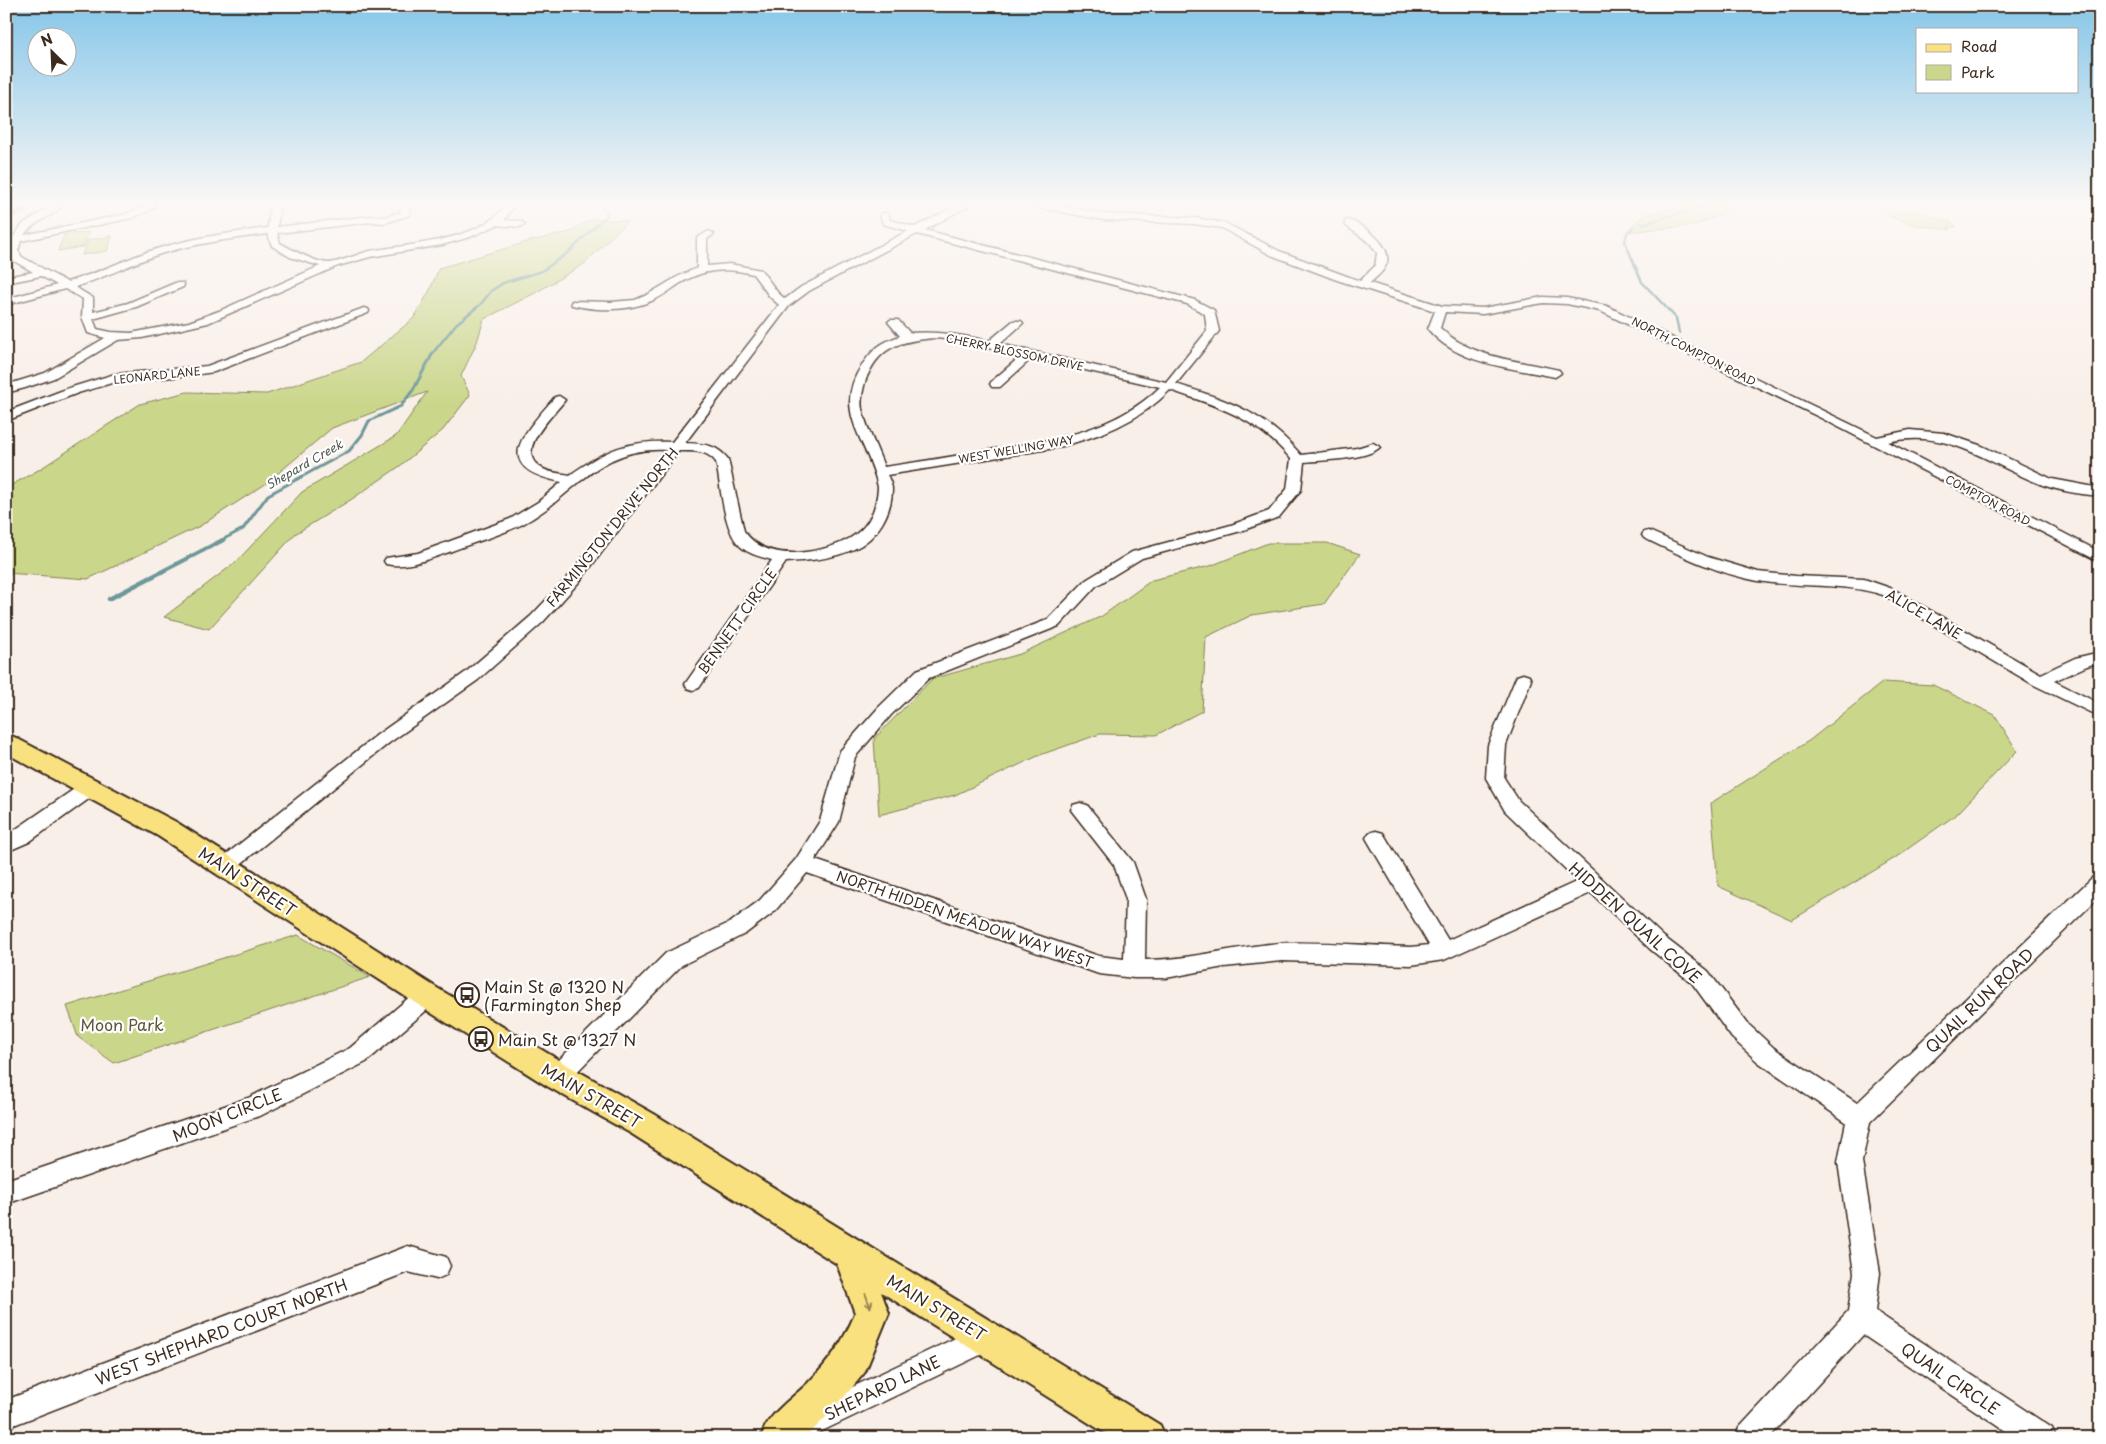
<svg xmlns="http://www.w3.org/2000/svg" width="2106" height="1444" font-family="'Playpen Sans',sans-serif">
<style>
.green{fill:#cad68a;stroke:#828054}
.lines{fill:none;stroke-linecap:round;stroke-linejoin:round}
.stream-far2{stroke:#6e9799;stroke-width:2.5}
.stream-far1{stroke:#6e9799;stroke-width:3}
.stream{stroke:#6e9799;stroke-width:4.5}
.minor-casing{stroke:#3b2a1e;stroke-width:3}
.major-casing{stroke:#3b2a1e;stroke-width:4}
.minor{fill:#fff;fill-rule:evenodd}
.major{fill:#fae180;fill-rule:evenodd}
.shaded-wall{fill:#9e7b67;stroke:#3b2a1e}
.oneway{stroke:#9a864f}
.labels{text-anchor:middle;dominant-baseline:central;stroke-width:4.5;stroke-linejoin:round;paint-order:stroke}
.far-street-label{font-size:11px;fill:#3b2a1e;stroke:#fff}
.far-water-label{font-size:12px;font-style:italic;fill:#505851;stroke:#fff}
.street-label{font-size:14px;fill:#3b2a1e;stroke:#fff}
.near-street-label{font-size:16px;fill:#3b2a1e;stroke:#fff}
.near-poi-label{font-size:16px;fill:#3b2a1e;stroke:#fff;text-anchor:start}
.near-park-label{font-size:16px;fill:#5f5539;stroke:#fff}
</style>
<rect width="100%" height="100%" fill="#f9efe9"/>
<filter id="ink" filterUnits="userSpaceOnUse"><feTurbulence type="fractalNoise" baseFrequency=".02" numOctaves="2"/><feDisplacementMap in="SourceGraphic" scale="10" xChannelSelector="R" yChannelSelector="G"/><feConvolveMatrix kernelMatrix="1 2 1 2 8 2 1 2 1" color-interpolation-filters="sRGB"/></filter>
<g filter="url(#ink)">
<!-- green -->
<g class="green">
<polygon points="1689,205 1728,205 1724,213 1697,225 1626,232 1643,215"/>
<path d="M1886,209l19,5 -1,-4c19,-1 20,4 36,9 8,3 12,2 17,8h-9l3,3 -35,-5 -27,-8z"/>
<polygon points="591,219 628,221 584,264 535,293 484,319 477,342 461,376 470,395 443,430 400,466 352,499 295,534 209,629 164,617 236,562 302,492 396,436 427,392 332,428 264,485 200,526 88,579 6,573 6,488 40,469 140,404 187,392 267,394 361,362 414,318 430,290 439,268 534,240 570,232"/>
<polygon points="89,232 83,247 58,251 64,235"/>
<polygon points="112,236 107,251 82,255 88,240"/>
<polygon points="1268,543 1327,543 1360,554 1324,604 1252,615 1206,637 1202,711 1156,735 1100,734 1040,755 955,795 879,815 874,739 932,679 1020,654 1102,616 1152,580 1210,566"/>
<polygon points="1883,682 1933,685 1995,715 2017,751 1957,814 1895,858 1792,920 1718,886 1711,803 1810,740"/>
<polygon points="298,935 370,977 114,1063 78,1037 67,1006"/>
</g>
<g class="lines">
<!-- stream-far2 -->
<g class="stream-far2">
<polyline points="1642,224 1708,205"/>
<polyline points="1633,227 1627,233 1625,242 1642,282 1676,318 1679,333"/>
<polyline points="432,354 456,324 481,304 491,291 503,283 542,271 569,252 608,214 600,205"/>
</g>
<!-- stream-far1 -->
<polyline class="stream-far1" points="220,541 243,529 268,495 349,451 362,435 369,421 401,406 413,390 433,353"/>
<!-- stream -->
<polyline class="stream" points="109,599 223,540"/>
<defs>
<g id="minor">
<path d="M53,205h10c-11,13 -30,16 -39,30l102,-21 22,-9h6l2,2 -24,11 -111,23 -3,10 4,6 45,25c28,-8 53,-20 80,-30 38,-13 80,-19 121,-24l2,-23h10l-3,22 94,-11 13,1 17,-5 -1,-7h10l-1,10 -24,8 -14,-1 -94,11 3,10c11,6 36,20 49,20 9,0 31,-10 41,-12 39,-7 113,-10 135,-46h10l-11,15 16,1 5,3 -5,3 -23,-2 -27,12 -28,8 -72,12 -32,9 -130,57 -66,15 -24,2 -64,38 -29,10 -19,5v-8l39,-12 60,-35 -17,-5 -6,-16 1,-18 -18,-10 -59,16v-6l51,-14 -16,-9 -35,7v-6l27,-5 -19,-11 -6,-10 2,-7 -4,-1v-4l7,-2 10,-13zM268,234l4,12 18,11 30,9 -101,45 -30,11 -58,11 -20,-1 -14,-3 -4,-10 43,-12 47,-20 1,-2 -1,-2h-8l-47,20 -35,9v-14l-18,-11c28,-9 52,-21 79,-31 36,-12 76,-17 114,-22z"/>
<path d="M958,205h12l-45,25 270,70 19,10 5,21 -43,53c53,17 88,28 125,71l56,-7 16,-5 7,4c-12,13 -58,13 -76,15l-3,28 -22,27 -38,14 -99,27 -46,28 -37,40 -130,52 -38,37 -36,42 -16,65 -24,38 284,96 25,3 2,-60 -12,-34 -43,-55 2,-5 7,-2 7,2 46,57 13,37 -1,61c46,0 90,-14 136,-17 43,-2 87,3 130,4l18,-2 -63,-107 3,-5 7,-2 7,2 65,107 130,-59 -73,-70 -19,-33 2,-33 27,-65 2,-4 6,-2 6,2 2,4 -25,65 -2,33 15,23 145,136 44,34 40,53 26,24 83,55 236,-226 7,-2v21l-230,226 -8,40 18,111 -5,38 177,117 4,10h-40l-153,-103 -94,103h-34l4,-10 109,-117 6,-38 -16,-111 8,-40 -88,-60 -26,-24 -40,-55 -42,-34 -59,-56 -147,67 -33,5 -129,-4 -58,6 -58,11h-32l-35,-4 -292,-101 -33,39 -29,22 -63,31 -116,118 -8,3 -8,-3 -4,-7 4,-7 116,-116 65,-31 29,-22 36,-41 24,-38 20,-70 39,-44 38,-37 130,-50 39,-40 46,-28 99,-27 38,-14 18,-22 4,-30c-35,-41 -71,-52 -121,-69 -31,32 -72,47 -115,58l-168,27c2,4 5,10 5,14 0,24 -15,50 -38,60 -21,10 -46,12 -68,13l-87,126 -6,2 -6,-2 -2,-4 87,-124c-11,-3 -24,-6 -32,-14 -17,-16 -19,-61 -24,-84 -9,-12 -22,-11 -37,-11l-100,131 -36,40 -65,58 -89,63 -157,128 -7,3 -7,-3 -3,-5 3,-5 159,-126 89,-63 65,-56 38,-40 97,-126c-70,-4 -91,47 -145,75 -23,11 -49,18 -72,27 -19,7 -43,17 -63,12l-2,-3 2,-3 32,-5 92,-34 28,-17 24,-20c-73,-14 -39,-48 -7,-85l4,-1 6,4c-11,15 -51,50 -25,67 8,6 20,6 30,8 35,-25 58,-35 102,-33l107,-137 -9,-8 -17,-23c-26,-7 -51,-5 -74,10 -10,7 -19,14 -30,18 -23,9 -53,9 -77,3l-1,-2 1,-2 39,1 24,-2 12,-5 30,-18 20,-9v-30l12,-7 5,3 -7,5v27l23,-2 31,6 17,23 7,6 16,-12 107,-56 -25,-7 -3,-9 2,-2h6l2,7 25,7zM917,234l270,70 18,10 2,17 -41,51 -166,-38 21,-19 2,-2 -2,-2h-8l-24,20c-27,-6 -51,-10 -79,-8l-12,-13h-8l-2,2 12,14c-20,7 -26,12 -38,29 -31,47 7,76 16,122 0,4 -1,10 -2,14 -7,38 -45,49 -79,52 -21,1 -40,-4 -53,-22l-16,-72c-12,-15 -25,-15 -43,-16l104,-137 20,-15zM935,338l21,2 65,16 -29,25 -2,3 2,3h8l32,-29 128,29c-46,45 -110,54 -170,63 -35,6 -71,12 -106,17 -7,-19 -17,-38 -22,-58 -2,-9 1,-19 3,-27 13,-36 35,-41 70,-44z"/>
<path d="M1035,205h20l49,9 90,4 31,5 54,28 81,30 15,-15 2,-13 -7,-10 -25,-18v-4l3,-1c15,5 43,24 39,42 -2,9 -11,15 -17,21l72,23 41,2 60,-11 24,1 40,8 270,131 33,-7 34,3 38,13 70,33 48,9v8c-21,-2 -41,-5 -60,-12 -53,-21 -92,-56 -152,-42l212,110v10l-279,-144 -221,-107 -33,-7 -24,-1 -60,11 -38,-2 -5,16c33,31 77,32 119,42l2,3 -6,4c-41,-9 -98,-12 -127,-48l7,-18 -98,-31 -66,-25 -49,-27 -28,-4 -90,-4 -64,-12z"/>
<polygon points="364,308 368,309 369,311 368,313 214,372 186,376 115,382 78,393 6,421 6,412 69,388 115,374 207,366"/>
<path d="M1649,531l59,26 50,15 38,4 68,3 29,10 148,85 34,-16 25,-6v10l-13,4 -33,15 46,23v13l-66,-32 -151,-90c-40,-13 -84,-7 -125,-14 -40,-7 -78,-26 -114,-43l-2,-3 2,-3z"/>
<polygon points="90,781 97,783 99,788 97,793 29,842 6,852 6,836 83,783"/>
<polygon points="427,987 435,989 438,996 435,1003 366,1062 262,1115 6,1204 6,1180 248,1098 350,1048 419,989"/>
<polygon points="408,1246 446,1257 450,1266 446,1275 437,1279 408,1272 6,1428 6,1400"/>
<polygon points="987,1323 997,1327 1001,1337 997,1347 820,1432 810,1436 800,1432 796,1422 800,1412"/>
</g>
<path id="major" d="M6,735l8,2 162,85 261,166 132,78 85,48 506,311 6,13h-53l-232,-146 8,21 -24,59 -30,36 -30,30h-44c5,-23 31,-39 47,-55 20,-20 37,-43 47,-70l-18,-49 -205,-130 -85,-48 -130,-82 -259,-168 -152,-83z"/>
</defs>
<!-- minor casing -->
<use href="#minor" class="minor-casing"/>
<!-- major casing -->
<use href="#major" class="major-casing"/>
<!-- minor -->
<use href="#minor" class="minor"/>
<!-- major -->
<use href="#major" class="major"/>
</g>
<!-- shaded-wall -->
<polygon class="shaded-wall" points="6,205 32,205 22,214 17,214 6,224"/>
<!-- one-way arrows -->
<defs><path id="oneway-shaft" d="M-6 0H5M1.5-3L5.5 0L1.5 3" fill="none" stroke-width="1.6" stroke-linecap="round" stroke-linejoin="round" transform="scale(1.25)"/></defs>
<use class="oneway" href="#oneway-shaft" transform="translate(868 1301) rotate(70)"/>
</g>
<!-- sky -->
<linearGradient id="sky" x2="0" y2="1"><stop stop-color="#85c6e9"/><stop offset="0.5" stop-color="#fcf8f5"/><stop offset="1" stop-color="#fcf8f5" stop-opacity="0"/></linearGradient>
<rect width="2106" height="407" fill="url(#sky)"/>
<!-- icons -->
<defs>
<symbol id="bus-ring" viewBox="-11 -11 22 22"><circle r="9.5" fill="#fff" stroke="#3b2a1e" stroke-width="1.5"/><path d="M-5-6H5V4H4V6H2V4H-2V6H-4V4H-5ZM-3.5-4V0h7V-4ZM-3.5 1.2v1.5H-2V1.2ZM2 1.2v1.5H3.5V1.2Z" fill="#3b2a1e"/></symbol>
</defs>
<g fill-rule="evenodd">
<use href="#bus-ring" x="453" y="981" width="28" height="28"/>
<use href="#bus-ring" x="467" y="1025" width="28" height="28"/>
</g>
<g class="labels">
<!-- far-street labels -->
<g class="far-street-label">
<text transform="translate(1694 351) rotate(27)">NORTH COMPTON ROAD</text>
<text transform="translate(1015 352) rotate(12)">CHERRY BLOSSOM DRIVE</text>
<text transform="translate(157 375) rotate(-6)">LEONARD LANE</text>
<text transform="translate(1016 449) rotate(-10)">WEST WELLING WAY</text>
<text transform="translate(1988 500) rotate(28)">COMPTON ROAD</text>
</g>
<!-- far-water labels -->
<g class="far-water-label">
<text transform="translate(304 464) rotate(-30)">Shepard Creek</text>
</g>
<!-- street labels -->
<g class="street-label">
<text transform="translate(612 527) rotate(-51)">FARMINGTON DRIVE NORTH</text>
<text transform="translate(1924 614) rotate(30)">ALICE LANE</text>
<text transform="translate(737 621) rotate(-55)">BENNETT CIRCLE</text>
<text transform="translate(965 919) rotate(19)">NORTH HIDDEN MEADOW WAY WEST</text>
</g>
<!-- near-street labels -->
<g class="near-street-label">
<text transform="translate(248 881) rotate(33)">MAIN STREET</text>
<text transform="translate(1636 922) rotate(42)">HIDDEN QUAIL COVE</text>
<text transform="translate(1979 1000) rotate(-44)">QUAIL RUN ROAD</text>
<text transform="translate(592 1095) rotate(30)">MAIN STREET</text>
<text transform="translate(227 1114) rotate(-22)">MOON CIRCLE</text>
<text transform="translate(937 1307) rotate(31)">MAIN STREET</text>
<text transform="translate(221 1331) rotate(-21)">WEST SHEPHARD COURT NORTH</text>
<text transform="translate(1951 1378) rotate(34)">QUAIL CIRCLE</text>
<text transform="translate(882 1387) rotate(-26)">SHEPARD LANE</text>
</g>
<!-- near-poi labels -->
<g class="near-poi-label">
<text x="484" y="986">Main St @ 1320 N<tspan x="484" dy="18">(Farmington Shep</tspan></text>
<text x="498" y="1039">Main St @ 1327 N</text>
</g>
<!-- near-park labels -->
<g class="near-park-label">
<text x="122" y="1024">Moon Park</text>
</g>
</g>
<!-- margin -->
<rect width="2106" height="1444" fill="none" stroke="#fff" stroke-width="25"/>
<rect x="12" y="12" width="2081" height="1419" fill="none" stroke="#3b2a1e" stroke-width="2" filter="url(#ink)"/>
<!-- legend -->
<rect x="1916" y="28" width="162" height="65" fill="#ffffff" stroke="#b1aaa5"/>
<rect x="1926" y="44" width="25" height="8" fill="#fae180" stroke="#b1aaa5"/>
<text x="1961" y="52" font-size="15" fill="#3b2a1e">Road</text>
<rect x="1926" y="65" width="25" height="15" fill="#cad68a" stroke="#b1aaa5"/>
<text x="1961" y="78" font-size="15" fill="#3b2a1e">Park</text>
<!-- north arrow -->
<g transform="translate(52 52) rotate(336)"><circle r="24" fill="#ffffff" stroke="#b1aaa5"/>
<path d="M0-4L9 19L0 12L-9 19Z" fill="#3b2a1e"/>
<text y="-8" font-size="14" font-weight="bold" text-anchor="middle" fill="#3b2a1e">N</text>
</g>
</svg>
